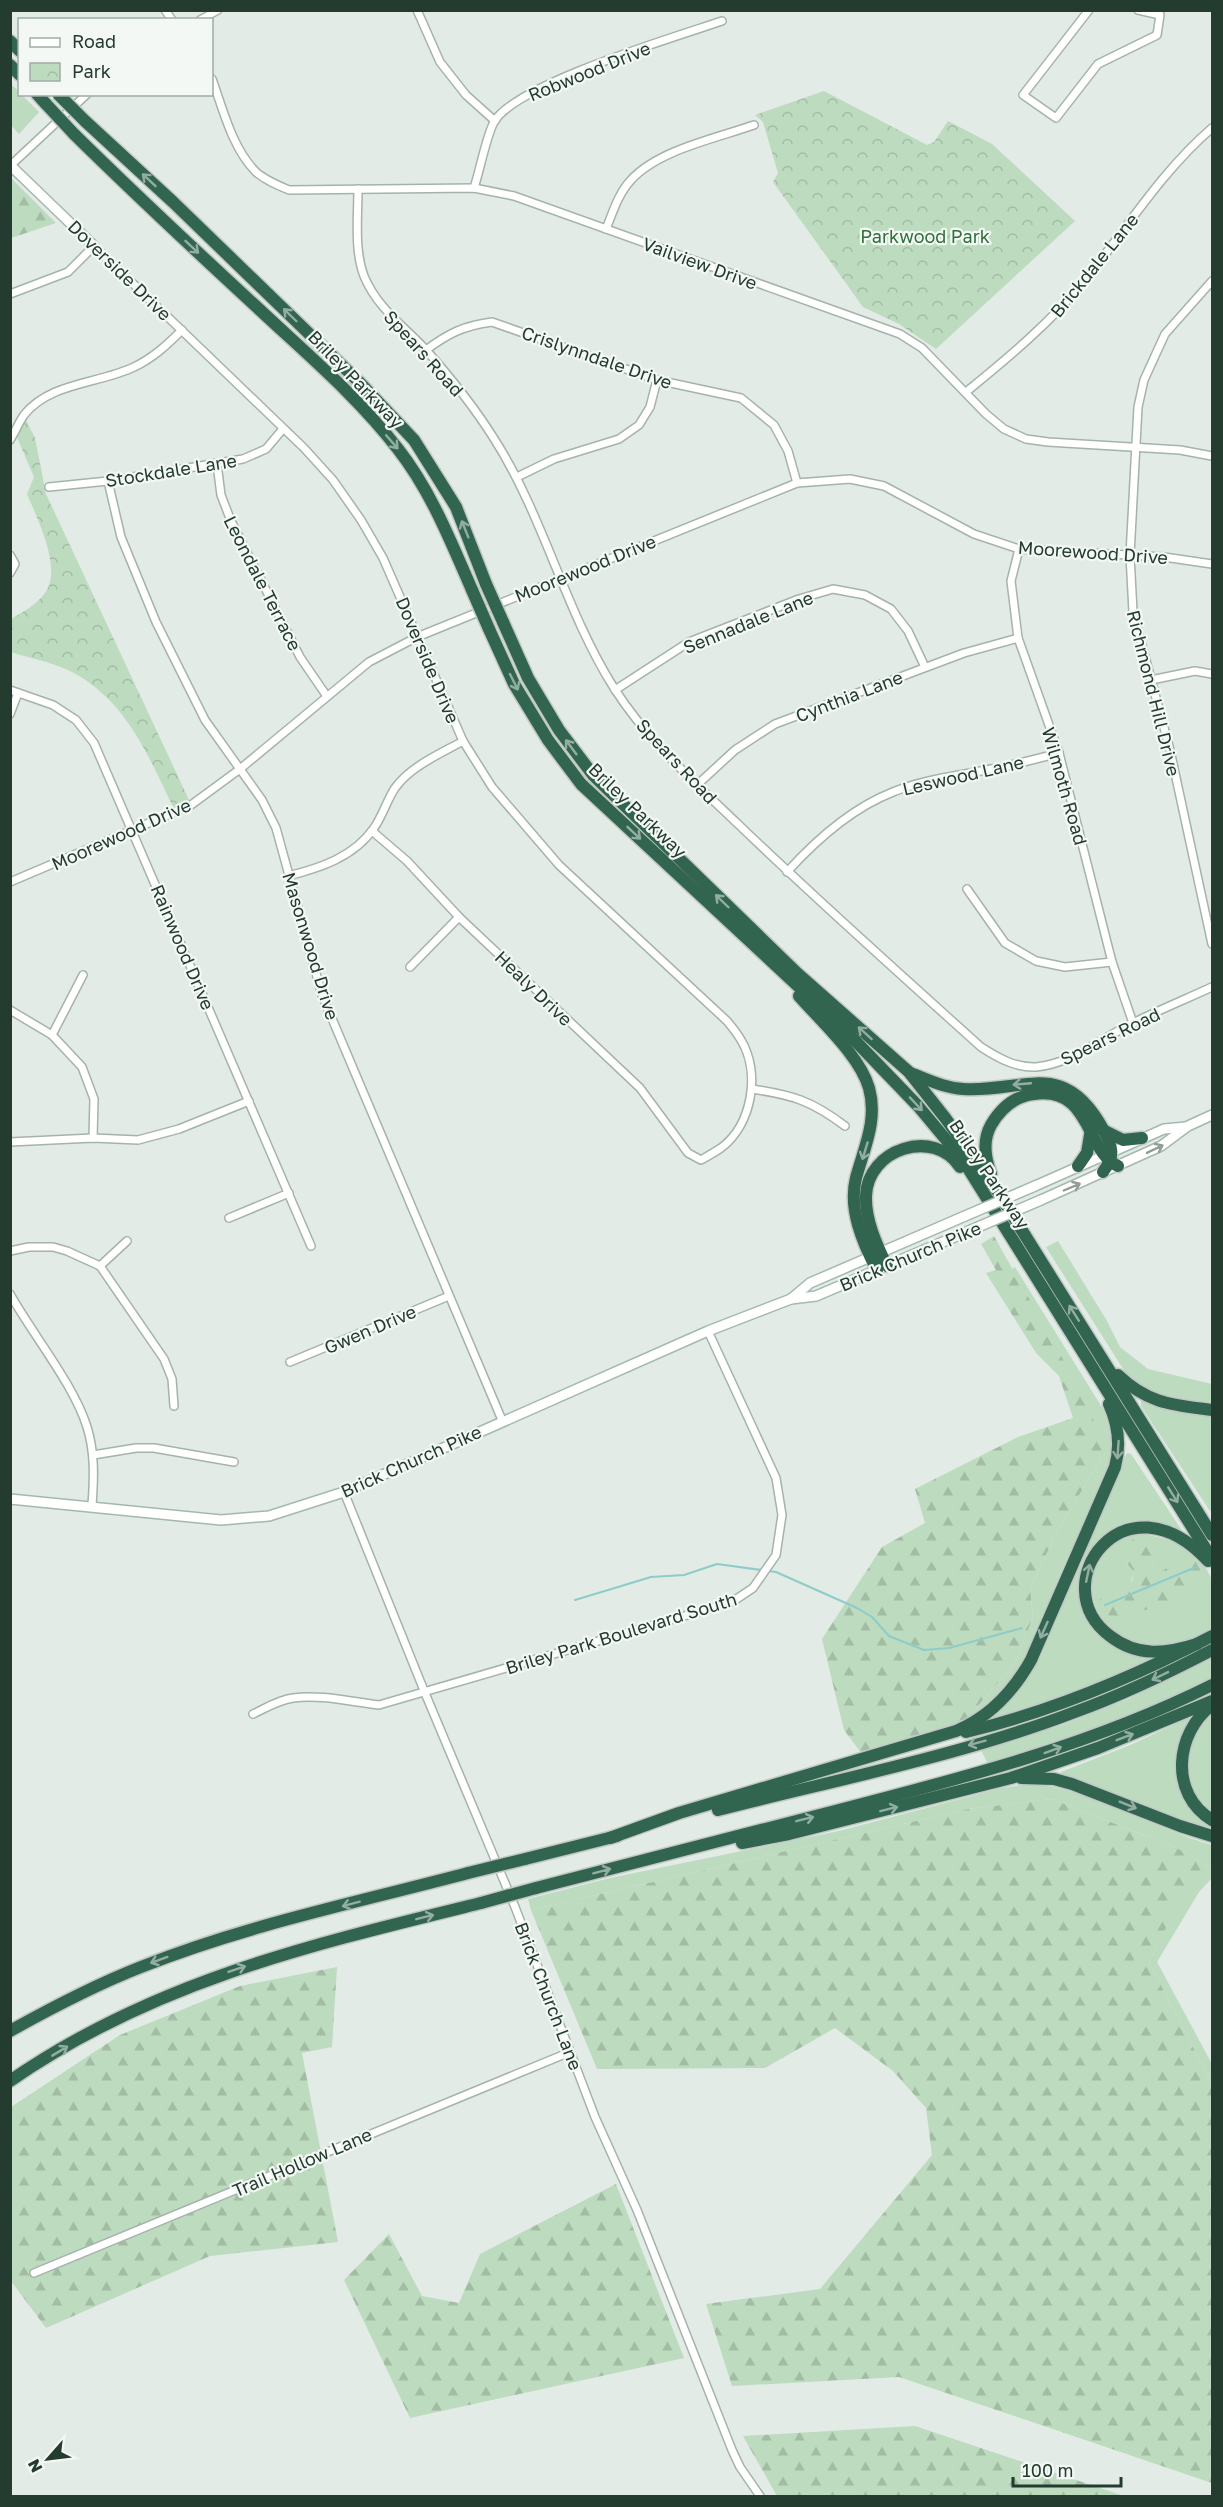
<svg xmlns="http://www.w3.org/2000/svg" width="1223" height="2507" font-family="'Golos Text',sans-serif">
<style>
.grass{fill:#bddbbf;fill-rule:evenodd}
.forest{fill:url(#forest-firs)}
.park{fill:url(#park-crowns)}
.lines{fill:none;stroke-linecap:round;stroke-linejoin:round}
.stream{stroke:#8eccc9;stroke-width:2}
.street-casing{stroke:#a5b3ab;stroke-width:10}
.secondary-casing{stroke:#a4b9ae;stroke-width:12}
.highway-casing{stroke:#c2c8c5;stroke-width:15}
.street{stroke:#fff;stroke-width:7}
.secondary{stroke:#fff;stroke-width:9}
.highway{stroke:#326550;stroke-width:12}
.secondary-bridge-casing{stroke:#a4b9ae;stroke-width:12;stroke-linecap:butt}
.highway-bridge-casing{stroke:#c2c8c5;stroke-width:15;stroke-linecap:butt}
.secondary-bridge{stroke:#fff;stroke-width:9}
.highway-bridge{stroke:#326550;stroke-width:12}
.oneway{stroke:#92aea2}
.oneway2{stroke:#929d98}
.labels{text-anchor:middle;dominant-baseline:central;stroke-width:4.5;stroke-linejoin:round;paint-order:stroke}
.street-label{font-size:18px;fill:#243b30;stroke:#f3f8f4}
.park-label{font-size:18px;fill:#316f3c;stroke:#f3f8f4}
</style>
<defs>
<pattern id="forest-firs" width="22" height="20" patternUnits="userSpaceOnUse" patternTransform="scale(1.5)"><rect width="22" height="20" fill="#bddbbf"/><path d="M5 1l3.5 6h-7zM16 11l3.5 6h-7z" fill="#a2bda4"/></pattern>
<pattern id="park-crowns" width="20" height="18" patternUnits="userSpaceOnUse" patternTransform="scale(1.5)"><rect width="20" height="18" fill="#bddbbf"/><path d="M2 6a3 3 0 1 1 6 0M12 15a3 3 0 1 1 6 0" fill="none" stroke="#a2bda4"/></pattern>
</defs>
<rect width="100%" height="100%" fill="#e2ebe5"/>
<!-- grass -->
<g class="grass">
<polygon points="10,83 39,112 19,134 11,125"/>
<polygon points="1058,1241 1107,1321 1120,1347 1148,1369 1212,1384 1212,1407 1179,1403 1132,1383 1046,1247"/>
<path d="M1015,1267l88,142c8,16 10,31 7,48 -6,34 -33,78 -47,110 -16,38 -30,87 -55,120 -10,12 -22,21 -35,30l2,-8 40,-46 18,-46 -3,-29 30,-62 45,-73 -93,-184z"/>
<polygon points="1141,1400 1171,1411 1212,1416 1212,1510 1210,1511 1141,1406"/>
<path d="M1127,1453l4,1 54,81c-25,-13 -30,-13 -57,-5 -8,3 -19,4 -26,9 -8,5 -12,15 -16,23 -22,49 16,88 63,95l1,3 -94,39 -75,25 17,-14 99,-190z"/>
<path d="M1143,1534c30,5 56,15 69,46 4,10 0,36 0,48 -14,7 -30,18 -46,20 -77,9 -108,-102 -23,-114zM1121,1556l31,7 7,9 -28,10 3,-10z"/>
<polygon points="1212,1658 1212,1678 1121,1720 989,1766 981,1750 1063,1725 1129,1699"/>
<path d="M1212,1714v98c-34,-25 -30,-72 0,-98z"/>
<polygon points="1193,1716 1178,1779 1212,1824 1212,1832 1191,1825 1062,1775 1061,1772 1128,1746"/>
<path d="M1030,1784c64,5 121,44 182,61v24l-35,-21 -125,-49 -84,10 -437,101 -3,-11 82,-21 229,-47 163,-43z"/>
<polygon points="1193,1873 1212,1876 1212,1878 1199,1892 1157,1962 1212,2064 1212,2084 1149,1962"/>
</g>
<!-- forest -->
<g class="forest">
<polygon points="10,178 11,178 56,223 11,238"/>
<polygon points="994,1236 1080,1390 1099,1432 1105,1453 1060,1526 1030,1588 1033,1617 1015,1663 975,1709 973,1717 947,1727 862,1754 844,1730 822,1639 882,1547 925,1523 915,1489 1018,1437 1073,1418 1059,1376 1036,1353 986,1273 996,1270 981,1244"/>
<polygon points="1134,1539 1141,1544 1151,1544 1152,1563 1159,1572 1186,1559 1196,1562 1205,1579 1204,1585 1153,1608 1114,1618 1105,1613 1100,1599 1103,1589 1132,1582 1134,1572 1121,1556 1121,1546"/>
<polygon points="1052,1799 1177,1848 1212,1869 1212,1876 1193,1874 1149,1962 1212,2084 1212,2483 899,2377 732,2386 706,2304 820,2289 932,2155 926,2108 893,2071 835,2028 765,2068 597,2069 531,1910 968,1809"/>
<polygon points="337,1967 332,2047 302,2053 338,2242 210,2256 46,2328 11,2281 11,2107 120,2035 240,1986"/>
<polygon points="616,2184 684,2358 410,2418 344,2280 389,2234 422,2296 459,2303 480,2254"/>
<polygon points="915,2426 1124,2496 777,2496 743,2436"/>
</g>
<!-- park -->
<g class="park">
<polygon points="824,91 927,145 934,142 948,121 992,144 1075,221 936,349 899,324 863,307 773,182 778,173 763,122 755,115"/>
<path d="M26,420l9,18 11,56 143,306 -16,7c-26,-54 -48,-109 -105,-137 -17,-8 -39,-12 -57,-18v-33c12,-7 25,-14 34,-26 18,-24 -8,-75 -18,-99l7,-17 -18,-42z"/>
</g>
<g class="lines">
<!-- stream -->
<g class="stream">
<polyline points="575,1600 651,1577 684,1575 717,1564 776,1572 857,1608 872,1617 889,1636 924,1650 949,1648 1022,1628"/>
<polyline points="1105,1605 1196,1567"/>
</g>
<defs>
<g id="street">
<polyline points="165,10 172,20"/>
<polyline points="417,10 440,62 466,95 495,121"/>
<polyline points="1089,10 1023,95 1056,118 1098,64 1157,35 1160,15 1138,10"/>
<polyline points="200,20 218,10"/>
<path d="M212,79c11,30 20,69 44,93 9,8 21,13 33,18l185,-2 40,8 386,138 22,14 64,66 18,15 22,10 22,3 132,8 32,6"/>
<polyline points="11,165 87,94"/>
<path d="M474,188c6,-18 12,-51 20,-66 22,-38 181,-85 228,-101"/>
<path d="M358,189c0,27 -4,61 6,87 13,32 40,50 63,75 23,26 47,56 66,86 51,79 71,172 121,251 33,52 81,95 125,137 79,76 161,149 242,222 17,11 35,21 55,20 35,-3 66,-29 97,-44 26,-13 53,-24 79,-36"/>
<path d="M606,229c7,-17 12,-35 25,-49 27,-30 86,-42 123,-55"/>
<polyline points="1212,281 1165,334 1144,380 1138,407 1130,555 1133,612 1170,750 1212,944"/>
<path d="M10,294l58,-22 26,-26 210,202 29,32 28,40 22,38 80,183 29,46 67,78 168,156c5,6 10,12 14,19 20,33 11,85 -20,108 -6,4 -13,8 -20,12l-13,-7 -48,-65 -181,-171 -52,-56 -35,-30"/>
<path d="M426,350c23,-17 37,-24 66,-28l165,58 84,18 33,27 14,26 9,32"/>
<path d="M966,392c43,-35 85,-70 120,-113 41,-51 76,-108 126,-151"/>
<path d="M10,440c5,-8 9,-18 14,-25 26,-33 75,-31 110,-48 19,-9 33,-22 48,-37"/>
<polyline points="217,464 221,495 231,521 300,657 326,695"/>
<polyline points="517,477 554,459 619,439 639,425 650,407 657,380"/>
<polyline points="108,481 121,537 156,622 205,720 262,800 276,828 322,995 502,1420"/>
<polyline points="49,487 108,481 243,459 266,449 282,430"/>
<polyline points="1019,549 1011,581 1018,638 1059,753 1112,962 1133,1023"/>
<polyline points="10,555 15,564 10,573"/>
<polyline points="1151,680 1195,671 1212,674"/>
<polyline points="10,690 53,705 76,720 94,743 311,1246"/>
<polyline points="615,690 689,642 799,599 833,589 865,595 891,609 908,631 925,667"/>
<polyline points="10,714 18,693"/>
<polyline points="697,785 735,750 775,724 964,653 1018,638"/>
<path d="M787,872c29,-32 65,-64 106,-80 32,-13 65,-16 98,-23 23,-4 45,-10 68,-16"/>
<path d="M288,876c32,-8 66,-19 86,-48 9,-13 13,-28 21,-40 16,-22 45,-34 68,-47"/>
<polyline points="10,882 191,805 240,769 369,662 417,637 797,483 850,479 884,486 974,534 1019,549 1164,557 1212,564"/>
<polyline points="967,889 1005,943 1036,961 1065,967 1112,962"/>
<polyline points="410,967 459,917"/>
<polyline points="10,1010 52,1035 82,1067 94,1099 93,1138"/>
<polyline points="52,1035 83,975"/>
<path d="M752,1089c41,6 60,12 93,37"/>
<polyline points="10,1142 93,1138 138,1140 179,1129 249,1101"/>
<polyline points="229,1218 289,1193"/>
<polyline points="10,1251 29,1247 53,1247 67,1251 100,1266 164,1359 172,1379 174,1406"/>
<polyline points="100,1266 127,1241"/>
<path d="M10,1294c23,41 64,91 77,133 8,25 7,52 5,78"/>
<polyline points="290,1362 449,1296"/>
<polyline points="93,1455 136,1448 154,1448 234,1462"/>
<polyline points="344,1492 425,1693 515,1907 595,2117 637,2210 732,2450 740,2467 760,2496"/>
<path d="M253,1714c13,-6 25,-14 40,-16 27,-4 59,4 86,7l353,-103 21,-14 23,-33 6,-40 -6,-37 -68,-147"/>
<polyline points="34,2273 570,2052"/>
</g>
<g id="secondary">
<polyline points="10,165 94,246"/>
<polyline points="1035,1186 1164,1129 1186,1127"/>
<polyline points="1041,1200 1161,1146 1188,1126 1212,1115"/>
<polyline points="791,1299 810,1283 965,1216"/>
<polyline points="10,1499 221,1520 269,1516 344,1492 708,1331 791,1299 816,1296 971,1230"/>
</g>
<g id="highway">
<polyline points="10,41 20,51"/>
<polyline points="10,65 20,75"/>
<polyline points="37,94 46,104"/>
<polyline points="85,121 173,202 359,382 414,440 456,507 486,584"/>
<path d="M74,134c61,60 123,118 186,176 48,45 98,87 138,139 33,42 53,93 74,141"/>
<polyline points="503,622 528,678 559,730 593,775 797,973 909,1072 946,1119 998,1192 1212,1535"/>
<polyline points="489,629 514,684 548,740 581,784 842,1027 918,1106 963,1160 1212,1559"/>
<path d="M799,996c22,25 61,60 70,92 9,32 -5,60 -13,90 -8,31 7,65 21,92"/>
<path d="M910,1073c17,6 34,15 53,16 61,4 101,-33 141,42 9,17 11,25 -1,41"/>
<polyline points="1103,1130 1123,1140 1142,1138"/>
<polyline points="1078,1166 1087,1153 1091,1129"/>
<path d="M991,1174c-6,-16 -9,-33 0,-49 10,-17 24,-29 43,-31 58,-8 51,57 84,72"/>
<path d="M887,1266c-10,-20 -22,-46 -21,-70 1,-47 68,-69 94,-29"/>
<path d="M1118,1375c30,29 56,30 94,35"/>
<path d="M1197,1644c-31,10 -60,13 -87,-8 -68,-51 15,-165 98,-75"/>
<path d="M1212,1705c-37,28 -43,89 0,115"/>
<path d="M966,1732c87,-21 168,-55 246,-96"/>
<polyline points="1021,1778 1054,1779 1072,1784 1180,1826 1212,1836"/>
<path d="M718,1810c117,-30 245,-55 357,-98 47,-17 93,-39 137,-62"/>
<path d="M610,1838l69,-25 277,-82c34,-14 57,-39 75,-71l84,-193c6,-22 3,-43 -6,-63"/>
<polyline points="742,1843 789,1834 1011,1778 1098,1748 1212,1701"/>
<polyline points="525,1859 617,1836"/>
<path d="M536,1888c101,-26 202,-52 303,-78 128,-33 255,-66 373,-125"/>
<path d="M10,2031c43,-24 85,-46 131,-64 105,-42 218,-65 327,-94"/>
<path d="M10,2081c144,-100 304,-137 471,-178"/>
</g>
</defs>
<!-- street casing -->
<use href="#street" class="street-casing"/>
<!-- secondary casing -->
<use href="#secondary" class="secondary-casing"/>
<!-- highway casing -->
<use href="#highway" class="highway-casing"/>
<!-- street -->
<use href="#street" class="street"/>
<!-- secondary -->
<use href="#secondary" class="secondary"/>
<!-- highway -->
<use href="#highway" class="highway"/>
<defs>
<g id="secondary-bridge">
<polyline points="965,1216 1035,1186"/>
<polyline points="971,1230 1041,1200"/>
</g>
<g id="highway-bridge">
<polyline points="58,94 85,121"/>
<polyline points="46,104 74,134"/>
<polyline points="486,584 503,622"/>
<polyline points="472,590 489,629"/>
<polyline points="468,1873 525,1859"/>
<polyline points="481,1903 536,1888"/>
</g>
</defs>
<!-- secondary-bridge casing -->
<use href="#secondary-bridge" class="secondary-bridge-casing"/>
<!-- highway-bridge casing -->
<use href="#highway-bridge" class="highway-bridge-casing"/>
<!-- secondary-bridge -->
<use href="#secondary-bridge" class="secondary-bridge"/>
<!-- highway-bridge -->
<use href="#highway-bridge" class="highway-bridge"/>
</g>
<!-- one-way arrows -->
<defs><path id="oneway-shaft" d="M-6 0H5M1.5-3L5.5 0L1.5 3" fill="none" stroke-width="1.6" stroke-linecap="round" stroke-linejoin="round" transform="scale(1.5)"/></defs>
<g class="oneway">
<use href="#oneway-shaft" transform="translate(149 180) rotate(-137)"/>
<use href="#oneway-shaft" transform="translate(192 247) rotate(43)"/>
<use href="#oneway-shaft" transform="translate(290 315) rotate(-136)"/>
<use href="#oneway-shaft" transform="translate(392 442) rotate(49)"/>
<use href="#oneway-shaft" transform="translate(465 529) rotate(-112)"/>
<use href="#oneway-shaft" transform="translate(514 682) rotate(63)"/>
<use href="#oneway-shaft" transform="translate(571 747) rotate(-127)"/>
<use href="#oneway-shaft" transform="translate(634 833) rotate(43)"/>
<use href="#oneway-shaft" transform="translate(722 901) rotate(-136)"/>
<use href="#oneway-shaft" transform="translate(865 1033) rotate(-138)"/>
<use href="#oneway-shaft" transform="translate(1022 1084) rotate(175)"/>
<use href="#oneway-shaft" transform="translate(916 1104) rotate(47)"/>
<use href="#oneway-shaft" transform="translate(865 1151) rotate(107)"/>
<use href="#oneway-shaft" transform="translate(1074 1313) rotate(-122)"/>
<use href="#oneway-shaft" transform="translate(1118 1450) rotate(94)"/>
<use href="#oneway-shaft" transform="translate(1173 1495) rotate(58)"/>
<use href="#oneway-shaft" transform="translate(1088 1573) rotate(-78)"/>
<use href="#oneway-shaft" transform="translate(1044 1630) rotate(114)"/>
<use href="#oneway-shaft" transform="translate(1160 1676) rotate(154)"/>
<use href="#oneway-shaft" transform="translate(1125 1737) rotate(-21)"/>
<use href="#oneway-shaft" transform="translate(977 1743) rotate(165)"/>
<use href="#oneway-shaft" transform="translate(1053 1750) rotate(-20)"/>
<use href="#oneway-shaft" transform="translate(1128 1805) rotate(22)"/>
<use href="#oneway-shaft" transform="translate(889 1809) rotate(-14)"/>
<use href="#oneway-shaft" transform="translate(805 1819) rotate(-14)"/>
<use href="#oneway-shaft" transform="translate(602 1871) rotate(-15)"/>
<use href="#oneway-shaft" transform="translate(351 1904) rotate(165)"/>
<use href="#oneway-shaft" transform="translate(425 1917) rotate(-14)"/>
<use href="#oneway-shaft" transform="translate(159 1960) rotate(160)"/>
<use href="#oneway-shaft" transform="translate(237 1969) rotate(-19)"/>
<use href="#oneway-shaft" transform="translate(60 2051) rotate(-31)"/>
</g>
<g class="oneway2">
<use href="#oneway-shaft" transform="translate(1155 1149) rotate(-26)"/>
<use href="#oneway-shaft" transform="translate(1072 1187) rotate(-23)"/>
</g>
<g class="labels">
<!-- street labels -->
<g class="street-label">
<text transform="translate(589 71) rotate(-22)">Robwood Drive</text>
<text transform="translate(700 263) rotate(20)">Vailview Drive</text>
<text transform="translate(1094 265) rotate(-51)">Brickdale Lane</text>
<text transform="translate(120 270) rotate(44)">Doverside Drive</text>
<text transform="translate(424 353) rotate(48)">Spears Road</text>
<text transform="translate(597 357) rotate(19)">Crislynndale Drive</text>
<text transform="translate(356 379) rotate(46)">Briley Parkway</text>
<text transform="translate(171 470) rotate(-9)">Stockdale Lane</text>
<text transform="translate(1093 552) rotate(4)">Moorewood Drive</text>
<text transform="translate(585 568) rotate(-22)">Moorewood Drive</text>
<text transform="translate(263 583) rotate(63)">Leondale Terrace</text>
<text transform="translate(748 622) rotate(-22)">Sennadale Lane</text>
<text transform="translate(428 660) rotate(67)">Doverside Drive</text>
<text transform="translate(1154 693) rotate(76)">Richmond Hill Drive</text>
<text transform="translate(849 696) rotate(-21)">Cynthia Lane</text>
<text transform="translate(677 761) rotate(47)">Spears Road</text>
<text transform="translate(963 775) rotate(-13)">Leswood Lane</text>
<text transform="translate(1065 786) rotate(74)">Wilmoth Road</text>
<text transform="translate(638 810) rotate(44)">Briley Parkway</text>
<text transform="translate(121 834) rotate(-24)">Moorewood Drive</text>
<text transform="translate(311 946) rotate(73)">Masonwood Drive</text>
<text transform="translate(183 947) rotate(67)">Rainwood Drive</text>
<text transform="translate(534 988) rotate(44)">Healy Drive</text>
<text transform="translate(1110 1036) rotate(-26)">Spears Road</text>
<text transform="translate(990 1174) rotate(56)">Briley Parkway</text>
<text transform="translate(910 1256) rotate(-23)">Brick Church Pike</text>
<text transform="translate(370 1329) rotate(-23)">Gwen Drive</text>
<text transform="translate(411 1461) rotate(-24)">Brick Church Pike</text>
<text transform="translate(621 1633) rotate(-17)">Briley Park Boulevard South</text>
<text transform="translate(549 1996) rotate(69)">Brick Church Lane</text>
<text transform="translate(302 2162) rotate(-23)">Trail Hollow Lane</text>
</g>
<!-- park labels -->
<g class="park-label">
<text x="925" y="236">Parkwood Park</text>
</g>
</g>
<!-- border -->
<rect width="1223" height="2507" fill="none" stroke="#243b30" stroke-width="24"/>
<!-- legend -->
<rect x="18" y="18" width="195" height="78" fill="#f3f8f4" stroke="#a0aca6" stroke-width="1.5"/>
<rect x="30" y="38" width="30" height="9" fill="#ffffff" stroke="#a0aca6" stroke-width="1.5"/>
<text x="72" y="48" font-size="18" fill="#243b30">Road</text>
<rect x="30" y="63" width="30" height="18" fill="url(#park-crowns)" stroke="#a0aca6" stroke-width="1.5"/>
<text x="72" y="78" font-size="18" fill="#243b30">Park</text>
<!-- north arrow -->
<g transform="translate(48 2459) rotate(242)" stroke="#f3f8f4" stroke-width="4.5" paint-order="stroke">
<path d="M0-4.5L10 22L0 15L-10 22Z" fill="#243b30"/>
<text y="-9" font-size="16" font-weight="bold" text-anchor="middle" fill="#243b30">N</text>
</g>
<!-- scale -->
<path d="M1013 2477v9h108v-9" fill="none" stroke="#243b30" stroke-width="3"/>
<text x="1022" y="2477" font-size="18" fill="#243b30" stroke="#f3f8f4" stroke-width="4.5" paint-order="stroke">100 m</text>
</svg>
